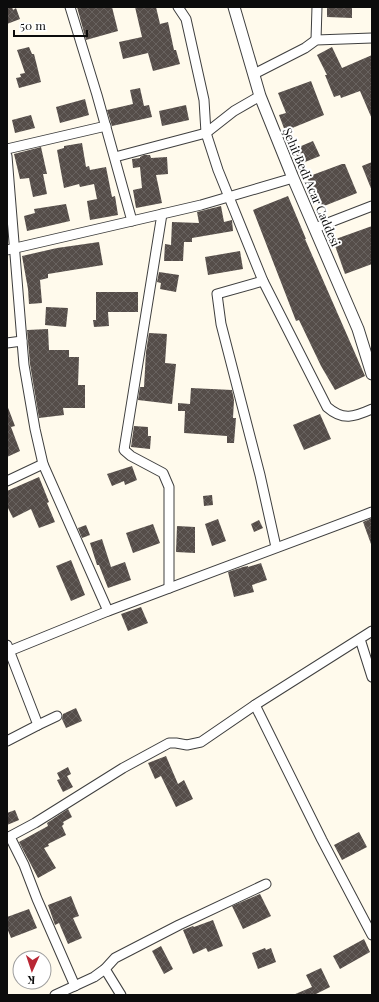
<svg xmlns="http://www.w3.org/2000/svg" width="379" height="1002" font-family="'Playfair Display',serif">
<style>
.building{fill:url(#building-cross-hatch)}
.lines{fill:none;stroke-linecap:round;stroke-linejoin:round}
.minor-casing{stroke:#3f3f3f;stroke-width:11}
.tertiary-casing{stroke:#3f3f3f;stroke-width:13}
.minor{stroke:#fff;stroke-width:9}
.tertiary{stroke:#fff;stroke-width:11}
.labels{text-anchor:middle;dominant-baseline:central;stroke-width:4;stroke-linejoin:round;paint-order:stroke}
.street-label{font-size:12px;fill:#0c0c0c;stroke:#fff}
</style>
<defs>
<pattern id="building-cross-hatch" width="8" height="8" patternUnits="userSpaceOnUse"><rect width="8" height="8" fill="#554d49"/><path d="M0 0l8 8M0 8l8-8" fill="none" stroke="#68625f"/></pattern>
</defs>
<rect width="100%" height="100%" fill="#fffaec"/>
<!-- building -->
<g class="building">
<polygon points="7,7 12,7 13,10 16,8 20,19 7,24"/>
<polygon points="77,7 112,7 118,31 86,40"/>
<polygon points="135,7 156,7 160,24 168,22 174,50 176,50 180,64 153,71 148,53 123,59 119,42 142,37"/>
<polygon points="327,7 352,7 352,18 327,17"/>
<polygon points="29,47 32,54 34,54 41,82 19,88 16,78 21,77 20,74 25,73 17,50"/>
<polygon points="332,47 342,68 372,55 372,119 360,91 341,98 340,95 334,97 325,75 327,75 317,55"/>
<polygon points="311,81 324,115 285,131 279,115 286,113 278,93"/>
<polygon points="140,88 144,106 149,105 152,117 112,126 107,110 133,104 130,90"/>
<polygon points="85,99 89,115 60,123 56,107"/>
<polygon points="186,105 189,120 162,126 159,111"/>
<polygon points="31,115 35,128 15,133 12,120"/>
<polygon points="313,141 320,156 300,164 294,149"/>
<polygon points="82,143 86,167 89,166 90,170 106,167 112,197 115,196 118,215 90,220 87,201 97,199 94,184 80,187 79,184 64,188 57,150 64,148 64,146"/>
<polygon points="41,147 47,174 43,174 47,194 33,197 29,178 20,179 14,154"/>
<polygon points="144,155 150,155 151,158 167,157 168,174 156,175 162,203 136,208 133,190 142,188 140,167 133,168 132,159 140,158 140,157"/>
<polygon points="372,162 372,191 362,166"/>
<polygon points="342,164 345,164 357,193 319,208 307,177"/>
<polygon points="288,196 306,239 305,239 365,376 335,390 321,366 299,320 296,321 253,210"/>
<polygon points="66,204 70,221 27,231 24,216 35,213 34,209"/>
<polygon points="221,206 224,222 232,220 233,231 192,238 192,242 184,242 183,261 164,261 165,244 171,245 172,222 199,223 197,212"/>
<polygon points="372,226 372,264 345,274 333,240"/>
<polygon points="99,242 103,265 48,274 48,278 40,280 42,303 29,304 28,289 22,256 57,248"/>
<polygon points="240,251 243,269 208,275 205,257"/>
<polygon points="159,272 179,275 176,292 160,289 161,283 157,282"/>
<polygon points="96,292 138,292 138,312 108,312 109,326 94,327 93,320 96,320"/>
<polygon points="46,307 68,308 66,327 45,325"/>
<polygon points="48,329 49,350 69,350 69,357 79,357 78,385 85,385 85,408 63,408 64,415 39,418 30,364 27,330"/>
<polygon points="149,333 167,334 165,363 176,364 172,404 138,400 140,387 144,387 146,352"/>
<polygon points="191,388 232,390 234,400 233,418 236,418 234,443 227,443 227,436 184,433 185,411 178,411 178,403 190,404"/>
<polygon points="7,405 15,426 11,427 20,451 7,457"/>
<polygon points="320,414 331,439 304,450 293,425"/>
<polygon points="134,426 148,427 148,436 151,436 150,449 131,447"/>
<polygon points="132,466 137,480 125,485 124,481 112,486 107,474"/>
<polygon points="39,477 49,502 47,503 55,522 39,528 31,509 13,518 7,506 7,491"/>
<polygon points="212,495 213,505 204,506 203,496"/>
<polygon points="372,518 372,544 371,544 363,522"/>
<polygon points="218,519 226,541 212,546 205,524"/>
<polygon points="259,520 263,528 254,532 251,524"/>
<polygon points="153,524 160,543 133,553 126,533"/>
<polygon points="86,525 90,535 82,538 78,528"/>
<polygon points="177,526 195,527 195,553 176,552"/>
<polygon points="102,539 111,567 125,562 131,580 108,588 99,565 97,565 90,543"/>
<polygon points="71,560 85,595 71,601 56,566"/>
<polygon points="261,563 267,580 252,585 254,592 234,597 228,572 243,567 248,566 248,567"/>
<polygon points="141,607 148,623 128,631 121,614"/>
<polygon points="76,708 82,721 66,728 62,719 63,714"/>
<polygon points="166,756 178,784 184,780 193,799 176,807 161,776 155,779 148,763"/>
<polygon points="68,767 71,774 67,776 73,787 63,792 57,780 60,779 57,773"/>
<polygon points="68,809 72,817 63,822 64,824 62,826 66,835 48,844 49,846 44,848 56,868 38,878 19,842 48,826 47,823"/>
<polygon points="15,810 19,820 7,825 7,813"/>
<polygon points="359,832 367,847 342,860 334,845"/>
<polygon points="260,894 271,916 243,929 232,906"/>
<polygon points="71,896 79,916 73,918 82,938 68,944 59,923 55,925 48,905"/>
<polygon points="29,909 37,928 11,938 7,928 7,917"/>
<polygon points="213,920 223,946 208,952 206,948 193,954 183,930 193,926 194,927"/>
<polygon points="364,939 370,952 340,969 333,956"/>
<polygon points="161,946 173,969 164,974 152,951"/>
<polygon points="265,948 266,950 271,948 276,962 258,969 252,953"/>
<polygon points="321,968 330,987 314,995 293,995 312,987 306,975"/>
</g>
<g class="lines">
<defs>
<g id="minor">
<polyline points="70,7 97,95 132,221"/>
<path d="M178,7l8,12 18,81 2,33 12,37 45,111 64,126c16,14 27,10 45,2"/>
<polyline points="316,40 317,7"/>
<polyline points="254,74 305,48 316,40 372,38"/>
<polyline points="7,149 106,126"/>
<polyline points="7,156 22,341 24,365 35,429 43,464 108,611"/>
<polyline points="115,157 206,133 234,111 260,96"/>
<polyline points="162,214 124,450 131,456 163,473 169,487 169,588"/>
<polyline points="315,228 372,206"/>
<polyline points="7,250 201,205 293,178"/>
<polyline points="263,281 217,294 221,324 260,475 276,547"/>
<polyline points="7,343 22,341"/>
<polyline points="7,481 43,464"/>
<polyline points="360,639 372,677"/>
<polyline points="7,645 38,725 7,741"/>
<polyline points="7,652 108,611 372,512"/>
<polyline points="255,705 322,840 372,935"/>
<polyline points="38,725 57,716"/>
<polyline points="10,837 24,865 37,899 75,986"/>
<polyline points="7,838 35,823 123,768 169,743 176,743 187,745 201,742 255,705 372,631"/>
<polyline points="105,969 121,995"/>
<polyline points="55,995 94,977 105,969 115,958 179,925 266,884"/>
</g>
<polyline id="tertiary" points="234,7 260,96 293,178 358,329 372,374"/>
</defs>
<!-- minor casing -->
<use href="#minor" class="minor-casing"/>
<!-- tertiary casing -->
<use href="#tertiary" class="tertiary-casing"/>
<!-- minor -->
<use href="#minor" class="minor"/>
<!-- tertiary -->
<use href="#tertiary" class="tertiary"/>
</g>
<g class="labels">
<!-- street labels -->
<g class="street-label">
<text transform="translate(312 187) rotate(67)">Şehit Bedi Acar Caddesi</text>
</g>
</g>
<!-- border -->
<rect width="379" height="1002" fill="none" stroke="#0c0c0c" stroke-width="16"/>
<!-- north arrow -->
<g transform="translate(32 970) rotate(183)"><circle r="19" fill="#ffffff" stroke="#9e9e9e"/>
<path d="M0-3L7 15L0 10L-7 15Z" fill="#b92734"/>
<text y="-6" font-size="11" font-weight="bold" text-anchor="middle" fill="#0c0c0c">K</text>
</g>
<!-- scale -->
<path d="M14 30v6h73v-6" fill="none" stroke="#0c0c0c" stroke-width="2"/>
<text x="20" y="30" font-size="12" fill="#0c0c0c" stroke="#ffffff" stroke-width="3" paint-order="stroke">50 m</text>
</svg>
